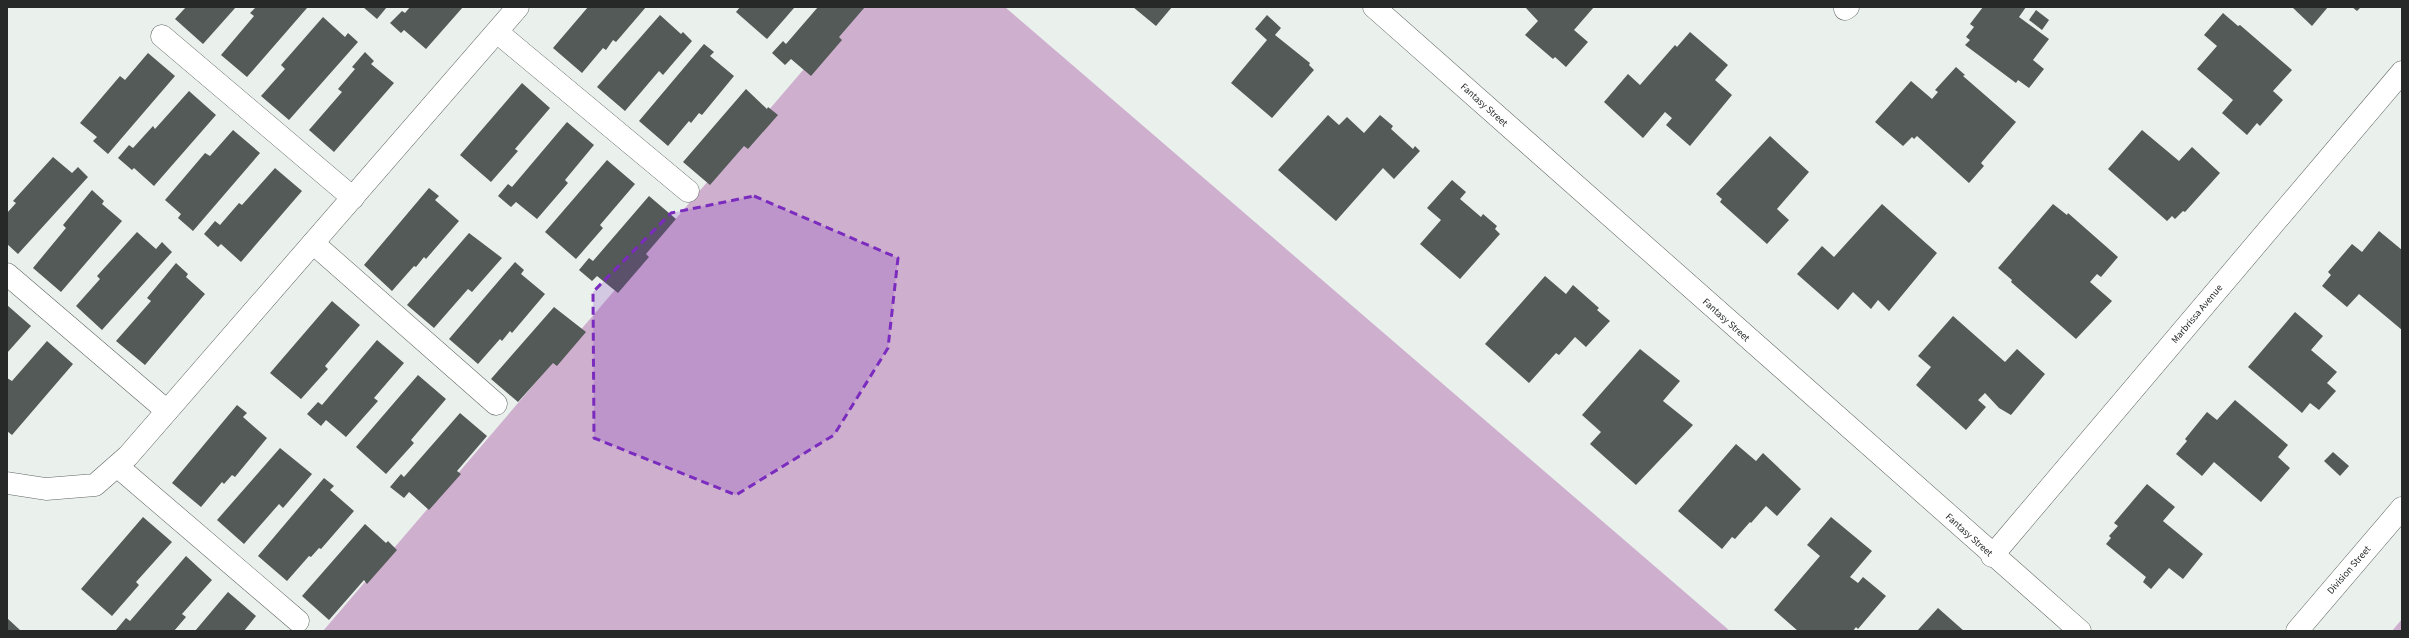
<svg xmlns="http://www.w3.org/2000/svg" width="2409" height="638" font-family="'Source Sans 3',sans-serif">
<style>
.green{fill:#ceb0ce}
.building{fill:#545a57}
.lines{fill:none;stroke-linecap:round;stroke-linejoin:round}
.street-casing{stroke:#606563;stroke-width:23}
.secondary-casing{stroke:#606563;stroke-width:23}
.street{stroke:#fff;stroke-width:22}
.secondary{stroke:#fff;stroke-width:22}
.marked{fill:#7b2cbf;fill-opacity:0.2;stroke:#7b2cbf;stroke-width:3;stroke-dasharray:8 5;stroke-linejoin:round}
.labels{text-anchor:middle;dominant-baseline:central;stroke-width:4;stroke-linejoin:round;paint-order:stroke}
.street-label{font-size:10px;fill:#262928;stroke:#fff}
</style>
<rect width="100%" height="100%" fill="#eaf1ed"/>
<!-- green -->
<g class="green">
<polygon points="857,7 1005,7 1730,631 323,631"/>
<polygon points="2402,619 2402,631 2392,631"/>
</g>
<!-- building -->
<g class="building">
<polygon points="186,7 236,7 203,44 175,19"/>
<polygon points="256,7 307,8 247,77 221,55 254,16 250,13"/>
<polygon points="363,7 387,7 377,19"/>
<polygon points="410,7 463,7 426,49 404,30 401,33 390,23 402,11 405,13"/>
<polygon points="588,7 646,7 616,42 613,40 606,50 603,48 582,73 553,48"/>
<polygon points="740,7 793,7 794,8 767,39 736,12"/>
<polygon points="818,7 865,7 839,37 842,40 811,76 791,59 785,65 772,53 783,41 786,44"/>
<polygon points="1133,7 1172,7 1156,26"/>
<polygon points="1525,7 1594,7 1574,30 1588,42 1566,67 1555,57 1553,59 1525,35 1538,21"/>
<polygon points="1983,7 2026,7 2019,17 2049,39 2033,60 2044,69 2029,88 2018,80 2016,83 1965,45 1970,40 1966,37 1974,27 1970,24"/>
<polygon points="2292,7 2328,7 2312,26"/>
<polygon points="2352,7 2361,7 2357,11"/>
<polygon points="2036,10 2049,20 2042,30 2029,20"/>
<polygon points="2223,13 2238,26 2240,25 2292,70 2273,91 2283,100 2260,126 2257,123 2247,135 2222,113 2233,100 2197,69 2217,46 2204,35"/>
<polygon points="660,15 681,34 683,32 692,41 663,75 659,71 625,111 597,87"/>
<polygon points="1267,15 1281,28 1275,35 1310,63 1309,65 1314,70 1272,118 1231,83 1267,40 1255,29"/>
<polygon points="323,17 345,37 348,33 358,42 289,120 261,96 285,69 281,65"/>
<polygon points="1690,32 1728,65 1715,80 1732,95 1690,146 1666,125 1672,118 1665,112 1643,138 1604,102 1628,74 1640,85 1675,45 1677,47"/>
<polygon points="704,44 714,52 710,56 734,76 702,115 699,113 691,123 689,121 668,146 639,121"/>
<polygon points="365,52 374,61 371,64 394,83 334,152 309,130 342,92 338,89 355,69 352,67"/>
<polygon points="148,53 175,76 108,154 93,141 97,137 80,123 120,76 125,80"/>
<polygon points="1956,67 1965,75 1963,76 2016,122 1981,163 1984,166 1969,183 1917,136 1914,139 1912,137 1903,146 1875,122 1911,81 1932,99 1938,92 1935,90"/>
<polygon points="522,83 550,108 515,149 518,151 491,182 460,155"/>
<polygon points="746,89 767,109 768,107 778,115 748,149 744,146 710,185 683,162"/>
<polygon points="189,91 216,115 154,186 134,168 132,170 118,158 129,145 133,148 153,126 155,129"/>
<polygon points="1328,115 1339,125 1347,117 1364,133 1380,115 1393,126 1391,129 1413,149 1415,146 1420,151 1394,179 1383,168 1336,221 1278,170"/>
<polygon points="567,122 594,145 565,180 568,183 537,219 516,202 511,207 498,196 508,184 512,187"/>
<polygon points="233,130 260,153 193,231 178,218 181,214 165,200 205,153 210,156"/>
<polygon points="2142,130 2179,161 2192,147 2220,173 2185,212 2183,211 2175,219 2172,216 2167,221 2108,169"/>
<polygon points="1770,136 1809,172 1777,209 1789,220 1767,244 1720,202 1722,199 1716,194"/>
<polygon points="53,157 72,173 78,167 88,177 18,254 7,244 7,213 16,203 13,201"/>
<polygon points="607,160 635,184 600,225 603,228 576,259 545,232"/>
<polygon points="275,168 302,191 241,262 221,244 218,247 204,234 215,221 220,225 239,203 242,205"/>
<polygon points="1452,180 1466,192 1460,199 1481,217 1483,214 1497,226 1495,229 1500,234 1460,279 1420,244 1441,220 1427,208"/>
<polygon points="429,188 439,196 435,200 459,221 426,259 424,257 416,267 414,266 392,291 364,265"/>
<polygon points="92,190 104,201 102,204 122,221 61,292 33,268 66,228 63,225"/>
<polygon points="649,196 676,219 646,254 649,257 618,293 597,276 592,281 579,270 589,258 593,261"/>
<polygon points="1882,204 1937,253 1889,311 1878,300 1871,309 1853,292 1838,310 1797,274 1822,246 1834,257"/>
<polygon points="2053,204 2067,215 2068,213 2118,257 2101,277 2097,274 2090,282 2112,301 2076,339 2011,282 2012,280 1998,268"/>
<polygon points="2379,231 2402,250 2402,330 2359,294 2347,307 2322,286 2331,275 2328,272 2352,244 2362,252"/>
<polygon points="137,232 156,249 162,242 172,252 102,330 76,306 100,279 97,276"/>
<polygon points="469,233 502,258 472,292 468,289 434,328 407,305"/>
<polygon points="515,262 524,270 521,274 545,294 512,333 510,331 502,341 500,339 478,364 449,339"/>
<polygon points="176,263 188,274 186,277 205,294 145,365 116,341 151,301 147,298"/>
<polygon points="1545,276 1566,294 1573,285 1599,308 1597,310 1610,321 1586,347 1575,337 1559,355 1556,353 1529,383 1485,344"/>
<polygon points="332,301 360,325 325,366 328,369 301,399 270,373"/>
<polygon points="7,305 31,326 7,353"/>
<polygon points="554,307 586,332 557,366 553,363 518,402 491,379"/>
<polygon points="2295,312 2323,336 2311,350 2337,372 2327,383 2336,391 2319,410 2310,403 2302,413 2248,367"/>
<polygon points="1953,316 2005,362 2017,349 2045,374 2011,415 1999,408 1985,393 1978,400 1986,407 1966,430 1916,385 1931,367 1918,356"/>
<polygon points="377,340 404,363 374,398 378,401 346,437 326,420 321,426 307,414 318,402 322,405"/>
<polygon points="47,341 73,364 12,435 7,431 7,378 12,381"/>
<polygon points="1640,349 1680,381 1663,401 1693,425 1636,485 1590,444 1601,432 1582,415"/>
<polygon points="418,375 446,399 411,440 414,443 386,474 356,447"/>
<polygon points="2235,400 2288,445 2278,457 2290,468 2261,502 2214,462 2202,476 2176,454 2187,441 2185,439 2207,412 2217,420"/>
<polygon points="237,405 247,413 243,417 267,438 235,477 232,475 224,484 222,482 201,507 172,483"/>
<polygon points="460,413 487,436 457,471 461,474 429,510 409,492 404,498 390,487 401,474 404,477"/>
<polygon points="1736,444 1756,461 1763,453 1801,489 1777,516 1766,506 1751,523 1750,522 1735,539 1732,537 1722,549 1678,511"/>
<polygon points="280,448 312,474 283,508 279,504 244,544 217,520"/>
<polygon points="2333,452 2349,466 2340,476 2324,461"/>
<polygon points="324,478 334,486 330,490 354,511 321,549 319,548 311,557 309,556 287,581 258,556"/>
<polygon points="2147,484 2175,507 2163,521 2203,554 2183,579 2169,568 2151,589 2143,582 2146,577 2106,544 2111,538 2109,536 2118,526 2114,523"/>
<polygon points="143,517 172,542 136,582 139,585 112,616 81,589"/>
<polygon points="1831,517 1872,551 1850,577 1858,583 1863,577 1886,596 1858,629 1856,627 1853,631 1798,631 1774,610 1820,556 1807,545"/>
<polygon points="365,524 386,543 388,541 397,550 367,584 364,580 329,620 302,596"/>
<polygon points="186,556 212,580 182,614 186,617 174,631 116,630 126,618 130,621"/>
<polygon points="228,592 256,616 244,631 195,631"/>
<polygon points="1938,608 1964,631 1917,631"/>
<polygon points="7,618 21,631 7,631"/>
</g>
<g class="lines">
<defs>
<g id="street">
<polyline points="1374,7 2080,631"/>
<polyline points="1845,9 1848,7"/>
<polyline points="497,32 688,191"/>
<polyline points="162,36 353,198"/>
<polyline points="313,243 496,404"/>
<polyline points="7,274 167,411"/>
<polyline points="117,466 298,621"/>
<polyline points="7,483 46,489 95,485 128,456 518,7"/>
<polyline points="1992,556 2402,72"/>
</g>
<polyline id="secondary" points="2297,631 2402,508"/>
</defs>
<!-- street casing -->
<use href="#street" class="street-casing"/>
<!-- secondary casing -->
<use href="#secondary" class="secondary-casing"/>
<!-- street -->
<use href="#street" class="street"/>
<!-- secondary -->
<use href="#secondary" class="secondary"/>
</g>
<!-- marked area -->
<path class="marked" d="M754,196l144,62 -10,90 -54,87 -98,60 -142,-57 -1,-146 78,-79z"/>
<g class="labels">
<!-- street labels -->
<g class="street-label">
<text transform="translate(1484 105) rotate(42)">Fantasy Street</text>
<text transform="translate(2197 314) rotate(-50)">Marbrissa Avenue</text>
<text transform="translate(1726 320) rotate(42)">Fantasy Street</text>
<text transform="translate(1969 535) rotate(42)">Fantasy Street</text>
<text transform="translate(2349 570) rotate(-49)">Division Street</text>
</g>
</g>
<!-- border -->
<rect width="2409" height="638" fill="none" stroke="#262928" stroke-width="16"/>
</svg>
